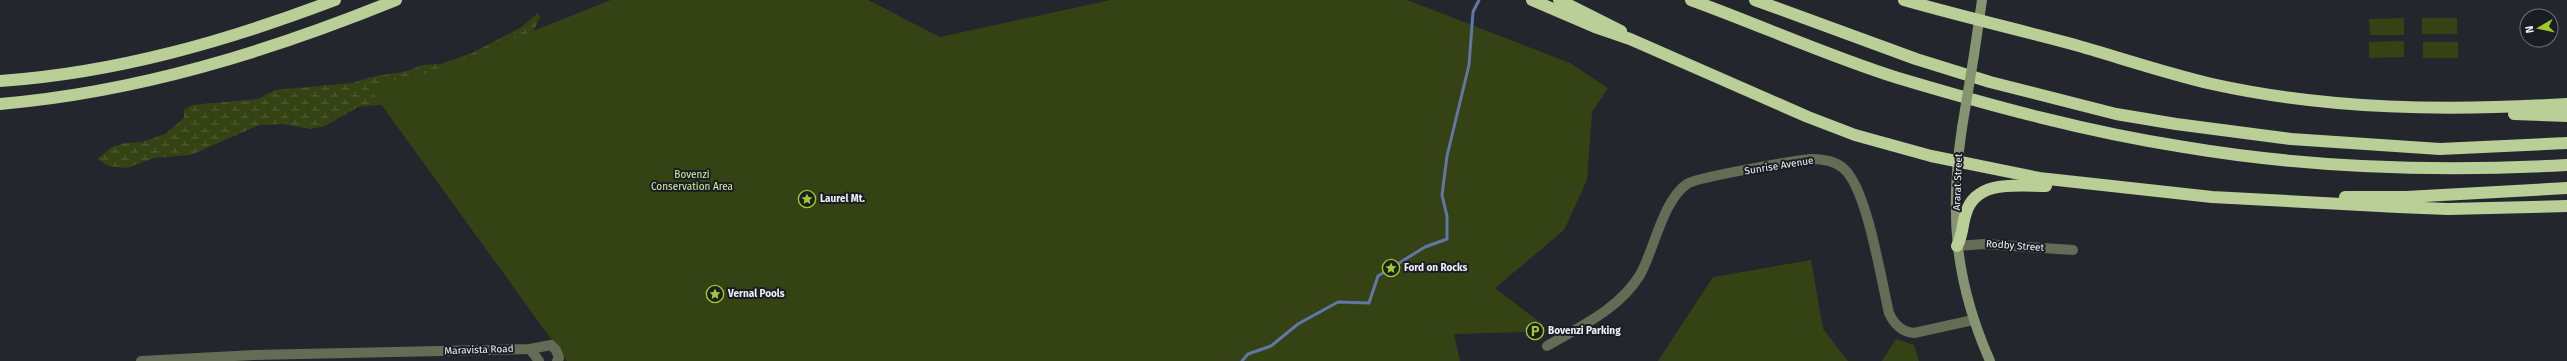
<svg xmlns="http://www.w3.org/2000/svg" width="2567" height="361" font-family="'Fira Sans',sans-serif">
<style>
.wetland{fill:url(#wetland-marsh)}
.green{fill:#354314}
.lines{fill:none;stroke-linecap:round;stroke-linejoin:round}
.stream{stroke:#6176a5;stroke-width:3}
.minor{stroke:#646c56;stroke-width:10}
.secondary{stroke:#879471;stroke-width:10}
.motorway{stroke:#bace97;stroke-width:12}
.secondary-bridge{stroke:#879471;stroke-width:10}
.labels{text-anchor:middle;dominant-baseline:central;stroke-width:4;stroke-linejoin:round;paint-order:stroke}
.street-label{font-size:10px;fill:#f0f2f6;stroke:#1a1d23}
.park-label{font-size:10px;fill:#d5f1a1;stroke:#1a1d23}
.poi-label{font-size:10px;font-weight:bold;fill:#f0f2f6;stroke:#1a1d23;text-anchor:start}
</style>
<defs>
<pattern id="wetland-marsh" width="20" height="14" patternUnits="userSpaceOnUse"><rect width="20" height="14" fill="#354314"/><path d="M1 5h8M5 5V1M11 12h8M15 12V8" fill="none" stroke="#535f37"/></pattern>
</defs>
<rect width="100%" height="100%" fill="#23272d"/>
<!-- wetland -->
<polygon class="wetland" points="538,13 540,17 533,32 405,102 358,107 325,126 311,129 282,124 259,125 191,155 154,158 127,168 109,166 97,159 112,147 125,143 142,142 165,134 184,118 184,110 192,105 258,99 275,90 352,83 371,77 408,71 422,65 441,64 472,53 520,28"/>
<!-- green -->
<g class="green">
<polygon points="611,0 868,0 940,37 1111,0 1407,0 1570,63 1608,88 1592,112 1587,180 1564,230 1495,288 1538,321 1524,332 1454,334 1460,361 567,361 370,89 375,85 428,73"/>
<polygon points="2404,18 2404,35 2370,35 2369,19"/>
<rect x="2422" y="18" width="35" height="16"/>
<polygon points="2404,41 2404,57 2369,58 2369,42"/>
<rect x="2423" y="42" width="35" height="16"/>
<polygon points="1811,260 1823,329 1848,361 1658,361 1713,277"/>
<polygon points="1896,339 1914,345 1919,361 1882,361"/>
</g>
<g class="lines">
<!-- stream -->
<polyline class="stream" points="1242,361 1248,354 1271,346 1298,324 1338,302 1369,303 1378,276 1425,247 1447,239 1447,216 1442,195 1447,156 1469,65 1473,12 1479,0"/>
<!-- minor -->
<g class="minor">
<polyline points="1957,246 1984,244 2073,250"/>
<path d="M1547,346c34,-20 71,-36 93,-71 14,-25 23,-75 47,-91 10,-7 106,-23 124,-25 11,0 23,1 32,9 24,19 38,112 46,145 5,11 12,19 25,20l59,-13"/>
<polyline points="530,349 539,361"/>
<polyline points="141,361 254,355 530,349 551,345 556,350 559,358 557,361"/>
</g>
<!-- secondary -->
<g class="secondary">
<polyline points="1974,55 1982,0"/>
<path d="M1962,128c-13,86 -7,154 28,233"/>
</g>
<!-- motorway -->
<g class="motorway">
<polyline points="1532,0 1595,27 1630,39 1808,117 1855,135 1931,156 2039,178 2212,197 2398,207 2448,209 2567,206"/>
<polyline points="1559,0 1621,31"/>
<path d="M1691,0c69,25 137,56 207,78 94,28 189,54 286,69 125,21 256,25 383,18"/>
<polyline points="1755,0 1916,59 1990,82 2116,114 2176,124 2291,139 2440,149 2567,143"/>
<path d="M1904,0c56,16 112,29 168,44 46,13 93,29 140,40 117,26 236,27 355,20"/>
<path d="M0,81c116,-8 227,-40 335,-81"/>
<path d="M0,104c138,-12 268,-52 396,-104"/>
<polyline points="2514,114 2567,116"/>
<polyline points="2345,197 2406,197 2567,188"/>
<path d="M1957,246c6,-11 5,-22 9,-33 10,-34 53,-27 80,-27"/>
</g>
<!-- secondary-bridge -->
<polyline class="secondary-bridge" points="1962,128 1974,55"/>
</g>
<!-- icons -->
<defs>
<symbol id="sight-ring" viewBox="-11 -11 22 22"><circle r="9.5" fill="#1a1d23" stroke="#a0c92b" stroke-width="1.5"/><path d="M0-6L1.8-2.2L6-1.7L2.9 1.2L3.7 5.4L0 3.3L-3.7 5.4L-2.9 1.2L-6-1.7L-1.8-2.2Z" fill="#a0c92b"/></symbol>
<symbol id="parking-ring" viewBox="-11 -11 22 22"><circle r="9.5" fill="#1a1d23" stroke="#a0c92b" stroke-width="1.5"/><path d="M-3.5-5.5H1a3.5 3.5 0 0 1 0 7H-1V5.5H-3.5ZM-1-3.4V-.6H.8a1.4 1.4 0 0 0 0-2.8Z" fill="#a0c92b"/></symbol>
</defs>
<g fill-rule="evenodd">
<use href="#sight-ring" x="797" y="189" width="20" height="20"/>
<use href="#sight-ring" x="1381" y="258" width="20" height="20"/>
<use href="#sight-ring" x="705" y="284" width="20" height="20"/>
<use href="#parking-ring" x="1525" y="321" width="20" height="20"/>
</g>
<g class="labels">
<!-- street labels -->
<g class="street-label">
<text transform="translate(1779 166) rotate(-9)">Sunrise Avenue</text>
<text transform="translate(1958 182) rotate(-88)">Ararat Street</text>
<text transform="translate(2015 246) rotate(4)">Rodby Street</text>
<text transform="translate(479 350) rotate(-2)">Maravista Road</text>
</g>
<!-- park labels -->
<g class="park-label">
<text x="692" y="175">Bovenzi<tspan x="692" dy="12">Conservation Area</tspan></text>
</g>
<!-- poi labels -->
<g class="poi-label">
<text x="820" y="199">Laurel Mt.</text>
<text x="1404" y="268">Ford on Rocks</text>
<text x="728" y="294">Vernal Pools</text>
<text x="1548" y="331">Bovenzi Parking</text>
</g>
</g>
<!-- north arrow -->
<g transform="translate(2539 28) rotate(261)"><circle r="19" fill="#1a1d23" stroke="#707277"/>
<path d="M0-3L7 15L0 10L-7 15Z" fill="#a0c92b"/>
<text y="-6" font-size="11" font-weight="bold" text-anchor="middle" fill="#f0f2f6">N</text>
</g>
</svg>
